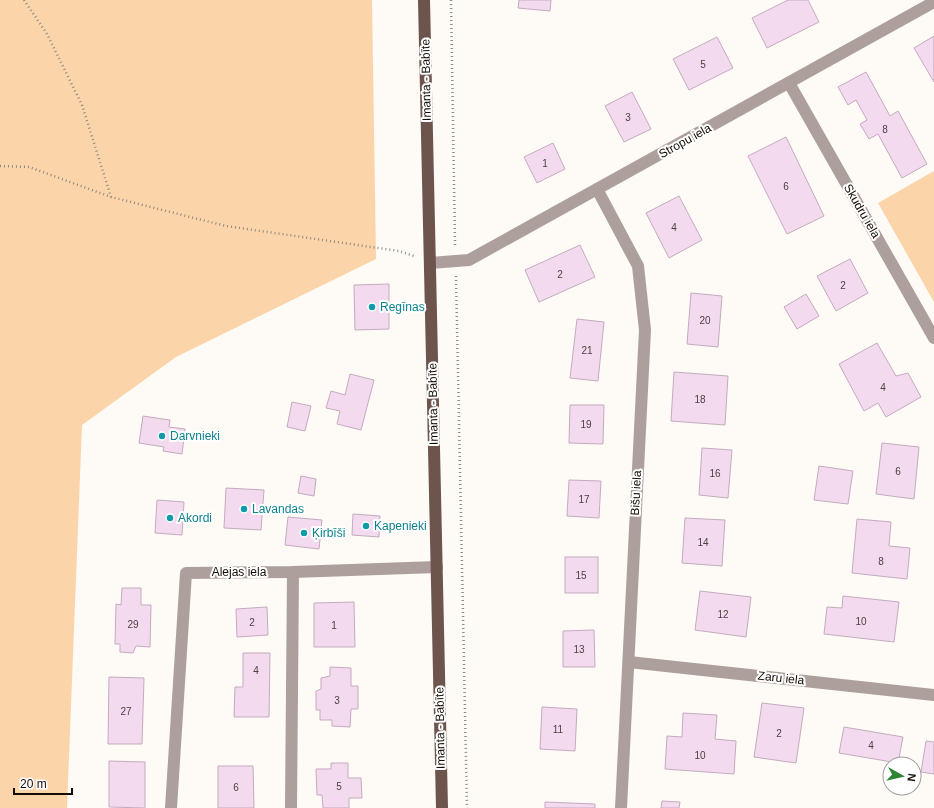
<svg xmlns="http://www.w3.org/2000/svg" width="934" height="808" font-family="Helvetica,sans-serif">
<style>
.green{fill:#fcd4a9}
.building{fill:#f4daef;stroke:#c4abbf}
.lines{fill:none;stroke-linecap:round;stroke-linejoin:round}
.path{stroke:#8f8a83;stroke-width:2.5;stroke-dasharray:1 3;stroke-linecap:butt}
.minor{stroke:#ad9f9b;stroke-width:12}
.major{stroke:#6d554e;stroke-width:12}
.culture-dot{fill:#0f9aa8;stroke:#fff;stroke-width:1.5}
.labels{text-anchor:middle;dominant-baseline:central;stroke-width:4;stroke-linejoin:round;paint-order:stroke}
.number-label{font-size:10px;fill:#4c4040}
.street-label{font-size:12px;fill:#140d05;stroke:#fff}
.culture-label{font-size:12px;fill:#0d838f;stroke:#fff;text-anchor:start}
</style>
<rect width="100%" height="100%" fill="#fefaf5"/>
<!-- green -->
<g class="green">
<polygon points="0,0 372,0 376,259 176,357 82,425 67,808 0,808"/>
<polygon points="934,171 934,302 878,203"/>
</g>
<!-- building -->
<g class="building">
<polygon points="519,0 551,0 550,11 518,8"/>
<polygon points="788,0 808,0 819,22 767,48 752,18"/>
<polygon points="934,36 934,82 914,48"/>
<polygon points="717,37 733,68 689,90 673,59"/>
<polygon points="866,72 890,116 898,111 927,164 902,178 878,134 869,139 860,124 867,120 856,100 848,105 838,87"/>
<polygon points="632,92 651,129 624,142 605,106"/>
<polygon points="786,137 824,216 787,234 748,156"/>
<polygon points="553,143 565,169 537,183 524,157"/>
<polygon points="679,196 702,240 669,258 646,213"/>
<polygon points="580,245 595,277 539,302 525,270"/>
<polygon points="850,259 868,293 836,311 817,276"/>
<polygon points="389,284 389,329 355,330 354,285"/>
<polygon points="691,293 722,296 718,347 687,344"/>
<polygon points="806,294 819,316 797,329 784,307"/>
<polygon points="577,319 604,322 598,381 570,378"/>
<polygon points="877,343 896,376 908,373 921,397 886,417 878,403 864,411 839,364"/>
<polygon points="674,372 728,376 725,425 671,421"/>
<polygon points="350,374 374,380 361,430 337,424 340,411 326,408 331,391 345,395"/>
<polygon points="292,402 311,406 305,431 287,427"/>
<polygon points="570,405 604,405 603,444 569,443"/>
<polygon points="143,416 170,420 169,427 185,429 182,454 163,451 164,447 139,443"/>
<polygon points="882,443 919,447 914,499 876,494"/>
<polygon points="702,448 732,450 728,498 699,495"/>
<polygon points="819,466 853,471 848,504 814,500"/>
<polygon points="301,476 316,479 314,496 298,493"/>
<polygon points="569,480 601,481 599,518 567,516"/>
<polygon points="226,488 264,490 261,530 224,528"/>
<polygon points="157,500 184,502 182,535 155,533"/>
<polygon points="353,514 380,516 379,537 352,535"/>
<polygon points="288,517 322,520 319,549 285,545"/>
<polygon points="685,518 725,520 722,566 682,563"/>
<polygon points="857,519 891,522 889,546 910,548 907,579 852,573"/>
<rect x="565" y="557" width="33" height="36"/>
<polygon points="122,588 141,588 141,605 151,605 150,647 136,646 133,653 120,652 120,644 115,644 116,604 121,605"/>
<polygon points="700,591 751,597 746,637 695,630"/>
<polygon points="843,596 899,602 894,642 824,634 827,607 842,608"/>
<polygon points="354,602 355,647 314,647 314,603"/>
<polygon points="267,607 268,635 237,637 236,609"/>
<polygon points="594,630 595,667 563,667 563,631"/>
<polygon points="243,653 270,653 269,717 234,717 235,687 243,687"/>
<polygon points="330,667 351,668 351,686 358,686 358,709 351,709 350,727 332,726 332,720 320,720 320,710 316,710 316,691 321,689 321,678 330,676"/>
<polygon points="109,677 144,678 142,744 108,744"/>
<polygon points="762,703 804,708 796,763 754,757"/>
<polygon points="542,707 577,709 575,751 540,749"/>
<polygon points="683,713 717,715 715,739 736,741 734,774 665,769 667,736 682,737"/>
<polygon points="844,727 903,737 898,763 839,753"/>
<polygon points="926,741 934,742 934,774 921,772"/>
<polygon points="109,761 145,762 145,808 109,807"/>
<polygon points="331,763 348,763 348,778 361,778 362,798 349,798 349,808 323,808 322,795 317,795 316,769 331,769"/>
<polygon points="218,766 253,766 254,808 218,808"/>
<polygon points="662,801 680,802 679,808 661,808"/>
<polygon points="545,802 595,804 595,808 545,808"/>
</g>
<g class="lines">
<!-- path -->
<g class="path">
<polyline points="24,0 47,34 82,105 111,197"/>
<polyline points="451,0 455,245"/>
<polyline points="0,166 29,167 111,197 226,226 399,251 414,256"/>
<polyline points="456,276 467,808"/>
</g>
<!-- minor -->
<g class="minor">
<polyline points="789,83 934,338"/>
<polyline points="597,189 638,266 645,330 621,808"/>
<polyline points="430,263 469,260 934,2"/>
<polyline points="629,662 934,695"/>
<polyline points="171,808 186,573 293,572 437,567"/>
<polyline points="291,808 293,572"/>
</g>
<!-- major -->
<polyline class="major" points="424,0 442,808"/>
</g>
<!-- markers -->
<g class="culture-dot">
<circle cx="372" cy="307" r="4"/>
<circle cx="162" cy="436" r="4"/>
<circle cx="244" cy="509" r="4"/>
<circle cx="170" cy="518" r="4"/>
<circle cx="366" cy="526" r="4"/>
<circle cx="304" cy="533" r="4"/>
</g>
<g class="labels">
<!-- number labels -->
<g class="number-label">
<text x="703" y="64">5</text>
<text x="628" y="117">3</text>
<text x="885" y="129">8</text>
<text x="545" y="163">1</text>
<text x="786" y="186">6</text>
<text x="674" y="227">4</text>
<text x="560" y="274">2</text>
<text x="843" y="285">2</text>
<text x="705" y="320">20</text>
<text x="587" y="350">21</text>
<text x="883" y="387">4</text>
<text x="700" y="399">18</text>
<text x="586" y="424">19</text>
<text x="898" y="471">6</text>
<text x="715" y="473">16</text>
<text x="584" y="499">17</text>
<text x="703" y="542">14</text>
<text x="881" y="561">8</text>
<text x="581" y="575">15</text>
<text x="723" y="614">12</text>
<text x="861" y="621">10</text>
<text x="252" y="622">2</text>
<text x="133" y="624">29</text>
<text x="334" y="625">1</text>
<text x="579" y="649">13</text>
<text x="256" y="670">4</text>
<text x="337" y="700">3</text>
<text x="126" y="711">27</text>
<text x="558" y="729">11</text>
<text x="779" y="733">2</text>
<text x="871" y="745">4</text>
<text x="700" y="755">10</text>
<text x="339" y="786">5</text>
<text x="236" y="787">6</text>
</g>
<!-- street labels -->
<g class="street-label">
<text transform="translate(426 80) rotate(-91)">Imanta - Babīte</text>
<text transform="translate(685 141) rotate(-29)">Stropu iela</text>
<text transform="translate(862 211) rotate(60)">Skudru iela</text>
<text transform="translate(433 404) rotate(-91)">Imanta - Babīte</text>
<text transform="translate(636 493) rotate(-87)">Bišu iela</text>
<text x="239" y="572">Alejas iela</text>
<text transform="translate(781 678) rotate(6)">Zaru iela</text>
<text transform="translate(440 728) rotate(-91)">Imanta - Babīte</text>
</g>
<!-- culture labels -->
<g class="culture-label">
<text x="380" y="307">Regīnas</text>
<text x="170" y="436">Darvnieki</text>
<text x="252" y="509">Lavandas</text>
<text x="178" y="518">Akordi</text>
<text x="374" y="526">Kapenieki</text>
<text x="312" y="533">Ķirbīši</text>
</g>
</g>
<!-- north arrow -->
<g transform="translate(902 776) rotate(98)"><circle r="19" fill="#ffffff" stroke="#a19e9b"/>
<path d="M0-3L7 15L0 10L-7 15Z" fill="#2e8433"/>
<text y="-6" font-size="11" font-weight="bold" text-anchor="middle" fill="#140d05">N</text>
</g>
<!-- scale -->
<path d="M14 788v6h58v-6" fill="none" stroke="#140d05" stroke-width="2"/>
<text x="20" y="788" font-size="12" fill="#140d05" stroke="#ffffff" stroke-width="3" paint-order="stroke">20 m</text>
</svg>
